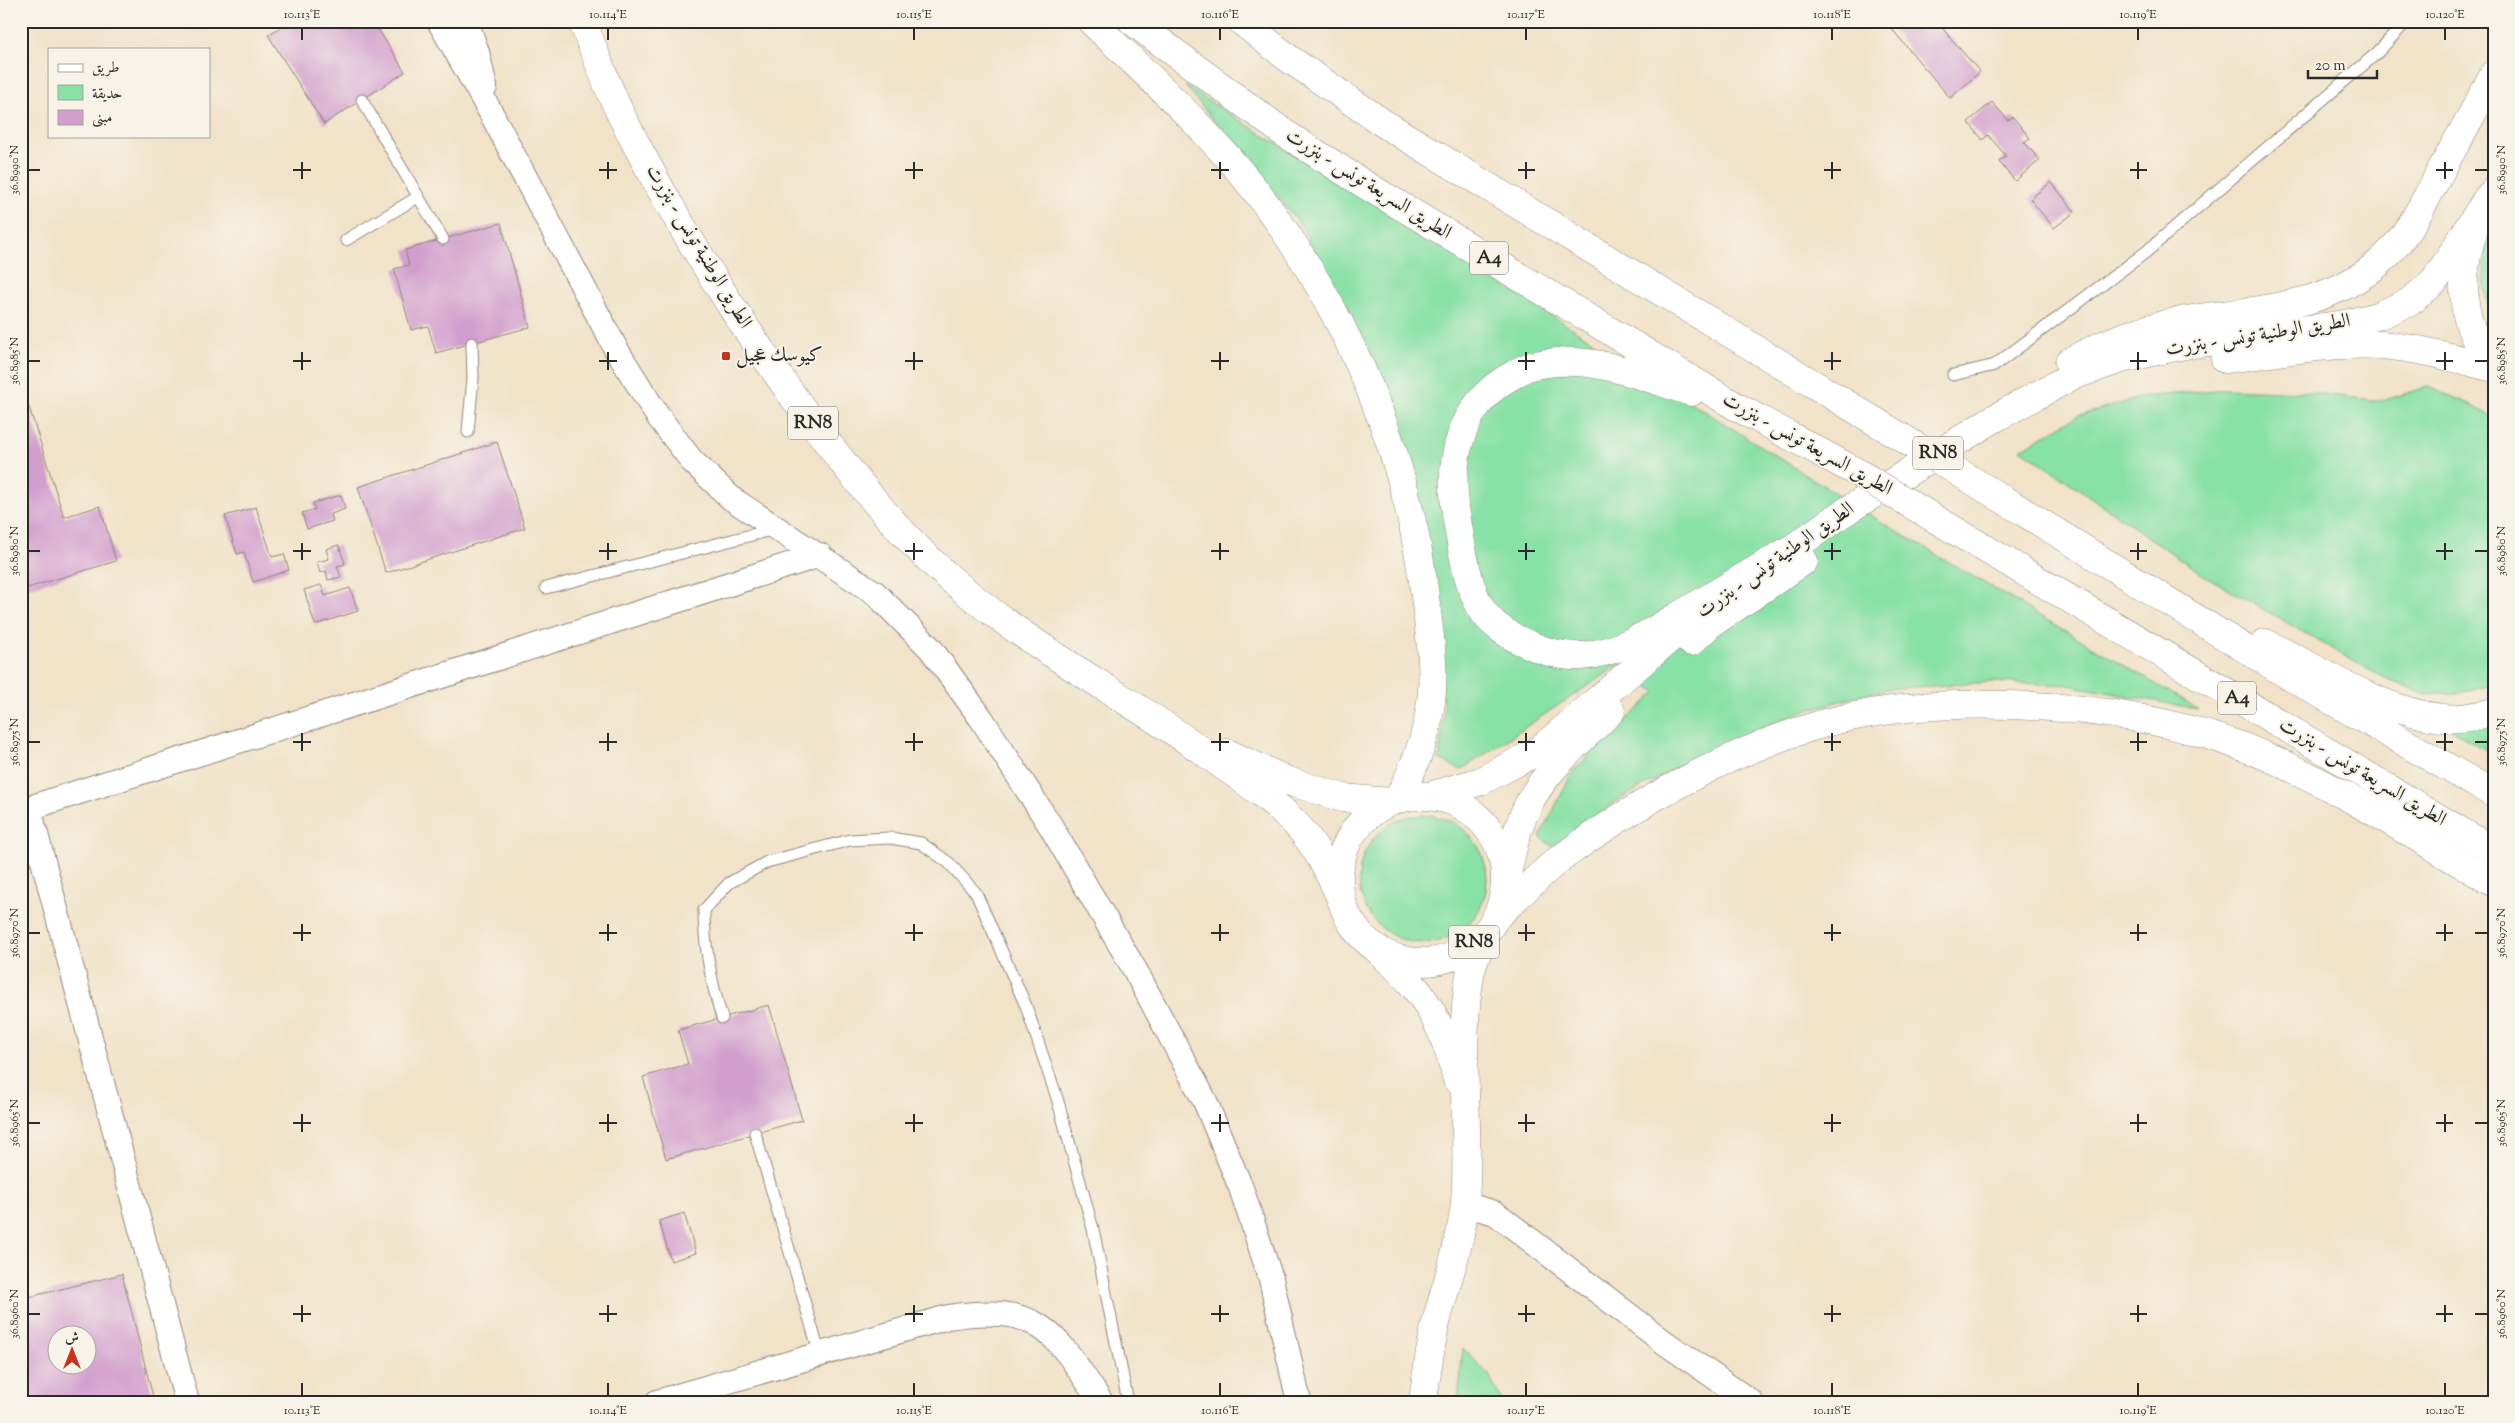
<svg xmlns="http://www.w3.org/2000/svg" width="2515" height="1423" font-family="'Sorts Mill Goudy',Amiri,serif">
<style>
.green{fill:#88e1a6;stroke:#5a8668}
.building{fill:#d29ece;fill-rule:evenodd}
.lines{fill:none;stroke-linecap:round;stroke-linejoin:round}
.service-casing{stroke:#8e867a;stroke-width:13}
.minor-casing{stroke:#8e867a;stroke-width:26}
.secondary-casing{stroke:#8e867a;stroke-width:29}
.primary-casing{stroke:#8e867a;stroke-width:29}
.motorway-casing{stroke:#8e867a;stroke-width:29}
.service{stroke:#fff;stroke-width:11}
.minor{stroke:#fff;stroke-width:24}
.secondary{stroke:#fff;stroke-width:28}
.primary{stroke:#fff;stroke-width:28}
.motorway{stroke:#fff;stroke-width:28}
.motorway-bridge-casing{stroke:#8e867a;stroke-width:29;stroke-linecap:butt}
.motorway-bridge{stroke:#fff;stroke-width:28}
.ticks{fill:none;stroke:#2b2b2b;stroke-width:2}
.poi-dot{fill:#c8321e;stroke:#f7f3e8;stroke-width:2}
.labels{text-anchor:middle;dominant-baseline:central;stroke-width:4;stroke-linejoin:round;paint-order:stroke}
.shield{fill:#f7f3e8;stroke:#686764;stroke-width:1}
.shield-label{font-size:19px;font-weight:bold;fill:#2b2b2b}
.street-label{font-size:20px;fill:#2b2b2b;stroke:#f7f3e8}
.poi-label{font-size:20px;fill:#2b2b2b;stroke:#f7f3e8;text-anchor:start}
.neatline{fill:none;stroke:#2b2b2b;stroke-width:2}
.ticks-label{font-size:12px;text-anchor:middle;fill:#2b2b2b}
</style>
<rect width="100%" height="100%" fill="#f7f3e8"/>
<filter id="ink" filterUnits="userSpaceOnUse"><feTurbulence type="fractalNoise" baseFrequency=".02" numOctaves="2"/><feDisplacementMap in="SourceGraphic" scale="10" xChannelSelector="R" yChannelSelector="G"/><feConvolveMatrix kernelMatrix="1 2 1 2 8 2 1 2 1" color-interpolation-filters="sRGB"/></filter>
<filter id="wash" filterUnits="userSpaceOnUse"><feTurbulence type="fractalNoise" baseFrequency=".0096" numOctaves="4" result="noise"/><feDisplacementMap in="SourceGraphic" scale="20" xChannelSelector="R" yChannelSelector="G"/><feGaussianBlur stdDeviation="1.12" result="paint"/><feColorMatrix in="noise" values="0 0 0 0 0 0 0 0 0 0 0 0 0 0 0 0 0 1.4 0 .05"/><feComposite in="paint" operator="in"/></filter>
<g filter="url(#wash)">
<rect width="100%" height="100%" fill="#f1e2c8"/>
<!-- green -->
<g class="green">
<polygon points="1185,86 1896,531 2198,709 2068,685 1992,682 1886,689 1803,711 1721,744 1618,800 1554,848 1540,837 1573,771 1656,692 1619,665 1461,770 1439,759 1444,711 1438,644 1420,508 1375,364 1300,224"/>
<path d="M2494,224v99c-13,-29 -13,-71 0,-99z"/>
<polygon points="2428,387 2463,401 2494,418 2494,684 2460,693 2425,695 2376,674 2202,574 2021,449 2076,417 2142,397 2226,389 2305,392 2381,401"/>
<polygon points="2494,719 2494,755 2447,727"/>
<circle cx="1423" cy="879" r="64"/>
<polygon points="1463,1348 1489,1375 1502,1402 1458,1402"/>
</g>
<g id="blocks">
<!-- building -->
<g class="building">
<polygon points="290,21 373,21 405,72 324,124 268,35"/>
<polygon points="1885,21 1936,21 1980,72 1950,98"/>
<polygon points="1992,102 2008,120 2013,117 2030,138 2024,142 2040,160 2015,181 1999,162 2006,156 1988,135 1983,140 1968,122"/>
<polygon points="2051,182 2075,212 2054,228 2030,199"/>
<polygon points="501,223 530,327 436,353 428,326 411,330 394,269 409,265 405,250"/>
<polygon points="21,382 64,517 100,506 116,561 21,590"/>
<polygon points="497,442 525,528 386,573 358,487"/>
<polygon points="341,495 345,509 331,514 333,521 307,529 302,513 315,509 313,503"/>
<polygon points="256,507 272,557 284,554 289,570 253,582 244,552 237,554 225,516"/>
<polygon points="339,545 345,564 337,566 341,577 328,580 326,571 320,573 317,562 329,559 326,549"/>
<polygon points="321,585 325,596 350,588 358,611 315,625 304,590"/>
<polygon points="769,1005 802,1120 666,1159 643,1077 688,1064 678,1030"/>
<polygon points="684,1213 696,1253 671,1261 659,1221"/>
<path d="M122,1274l32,127 -133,1v-103zM58,1336h30v30h-30z"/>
</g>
</g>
</g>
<g filter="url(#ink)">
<use href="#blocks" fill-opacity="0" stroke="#8e867a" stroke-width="1"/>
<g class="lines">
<defs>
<g id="service">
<polyline points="362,100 443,239"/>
<polyline points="346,240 418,197"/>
<polyline points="1953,375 1995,365 2146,252 2377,53 2407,21"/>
<polyline points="468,432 473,378 472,343"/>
<polyline points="546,588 775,529"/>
<path d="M722,1018c-11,-36 -18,-70 -18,-108l25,-27 38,-21 83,-22 40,-2 31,5 28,20 27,30 50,113 31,92 36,131 35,173"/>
<polyline points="755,1133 820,1355"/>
</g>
<g id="minor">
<polyline points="439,21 490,111 616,349 657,415 692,461 732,499 875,593 931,649 981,718 1050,825 1135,970 1205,1101 1241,1188 1271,1279 1299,1402"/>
<polyline points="466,21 477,52 485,87"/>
<polyline points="29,808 820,555"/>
<polyline points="21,811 29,808 187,1402"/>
<polyline points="1464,1204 1495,1213 1664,1342 1751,1402"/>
<path d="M657,1402l291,-85c92,-14 106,14 153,85"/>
</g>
<g id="secondary">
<path d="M1375,947c12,12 25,23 36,36 24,27 38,63 46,97"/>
<path d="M1423,1402c3,-24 6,-48 11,-71 10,-43 27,-85 31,-129 6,-73 -8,-154 5,-227 3,-14 10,-29 15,-42"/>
</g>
<g id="primary">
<path d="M582,21c13,31 24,63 39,94 50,99 109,194 174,284 42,57 86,115 138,164 83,78 186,128 278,194 29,21 59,40 84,66 21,22 34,49 46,76"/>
<path d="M2494,191c-12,10 -17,27 -21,41 -14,45 -15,96 21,132"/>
<path d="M2225,359c51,-6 105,-17 156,-14 39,3 76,14 113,23"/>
<path d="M2069,362c33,-19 69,-32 106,-40 71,-13 148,-10 205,-60 26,-23 43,-57 59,-88 18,-33 37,-66 55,-100"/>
<polyline points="1773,562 1840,515 1990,421 2072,376 2121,359 2184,345 2340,325 2377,316 2408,303 2434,282 2479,211"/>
<polyline points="1691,642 1708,626 1804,561"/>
<polyline points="1227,753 1288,781 1343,798 1390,802"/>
<polyline points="1430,796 1481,781 1538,751 1702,611"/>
<circle cx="1422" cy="879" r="83"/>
<path d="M1505,884c6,-28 11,-56 24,-81 19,-36 54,-64 82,-92"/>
</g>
<g id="motorway">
<path d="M1091,21c58,56 119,110 168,174 90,120 150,260 167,409 4,32 9,66 5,98 -4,35 -17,66 -33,97"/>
<polyline points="1132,21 1284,133 1364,184 1737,407 1860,474"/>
<polyline points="1241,21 1288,58 1383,123 1919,448"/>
<path d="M1691,392c-52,-17 -105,-40 -160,-26 -6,1 -12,6 -18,9 -37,19 -56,55 -59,97 -2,23 3,49 7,71 4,21 9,47 20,65 16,28 70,50 101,48 41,-3 78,-30 113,-50 32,-19 64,-38 96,-57"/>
<polyline points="2009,503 2291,677 2494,794"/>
<polyline points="1979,545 2494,851"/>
<path d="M2265,643c55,26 113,67 176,75 18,2 35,-2 53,-6"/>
<path d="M1496,917c20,-19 40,-39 61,-56 79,-59 188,-119 284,-142 68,-16 140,-17 208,-12 75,5 150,20 219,50 79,35 152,83 226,126"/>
</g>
</defs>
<!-- service casing -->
<use href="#service" class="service-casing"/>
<!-- minor casing -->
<use href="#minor" class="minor-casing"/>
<!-- secondary casing -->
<use href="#secondary" class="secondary-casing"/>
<!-- primary casing -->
<use href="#primary" class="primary-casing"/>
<!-- motorway casing -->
<use href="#motorway" class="motorway-casing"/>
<!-- service -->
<use href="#service" class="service"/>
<!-- minor -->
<use href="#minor" class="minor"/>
<!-- secondary -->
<use href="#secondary" class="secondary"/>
<!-- primary -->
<use href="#primary" class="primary"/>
<!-- motorway -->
<use href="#motorway" class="motorway"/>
<defs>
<g id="motorway-bridge">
<polyline points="1919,448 2009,503"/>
<polyline points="1860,474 1979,545"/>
</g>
</defs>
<!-- motorway-bridge casing -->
<use href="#motorway-bridge" class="motorway-bridge-casing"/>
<!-- motorway-bridge -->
<use href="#motorway-bridge" class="motorway-bridge"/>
</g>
</g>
<!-- ticks -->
<path class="ticks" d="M302,28v12M608,28v12M914,28v12M1220,28v12M1526,28v12M1832,28v12M2138,28v12M2445,28v12M302,162v17M608,162v17M914,162v17M1220,162v17M1526,162v17M1832,162v17M2138,162v17M2445,162v17M28,170h12M293,170h18M599,170h18M905,170h18M1211,170h18M1518,170h17M1824,170h17M2130,170h17M2436,170h17M2475,170h13M302,352v18M608,352v18M914,352v18M1220,352v18M1526,352v18M1832,352v18M2138,352v18M2445,352v18M28,361h12M293,361h18M599,361h18M905,361h18M1211,361h18M1518,361h17M1824,361h17M2130,361h17M2436,361h17M2475,361h13M302,543v17M608,543v17M914,543v17M1220,543v17M1526,543v17M1832,543v17M2138,543v17M2445,543v17M28,551h12M293,551h18M599,551h18M905,551h18M1211,551h18M1518,551h17M1824,551h17M2130,551h17M2436,551h17M2475,551h13M302,733v18M608,733v18M914,733v18M1220,733v18M1526,733v18M1832,733v18M2138,733v18M2445,733v18M28,742h12M293,742h18M599,742h18M905,742h18M1211,742h18M1518,742h17M1824,742h17M2130,742h17M2436,742h17M2475,742h13M302,924v17M608,924v17M914,924v17M1220,924v17M1526,924v17M1832,924v17M2138,924v17M2445,924v17M28,933h12M293,933h18M599,933h18M905,933h18M1211,933h18M1518,933h17M1824,933h17M2130,933h17M2436,933h17M2475,933h13M302,1114v18M608,1114v18M914,1114v18M1220,1114v18M1526,1114v18M1832,1114v18M2138,1114v18M2445,1114v18M28,1123h12M293,1123h18M599,1123h18M905,1123h18M1211,1123h18M1518,1123h17M1824,1123h17M2130,1123h17M2436,1123h17M2475,1123h13M302,1305v17M608,1305v17M914,1305v17M1220,1305v17M1526,1305v17M1832,1305v17M2138,1305v17M2445,1305v17M28,1314h12M293,1314h18M599,1314h18M905,1314h18M1211,1314h18M1518,1314h17M1824,1314h17M2130,1314h17M2436,1314h17M2475,1314h13M302,1383v13M608,1383v13M914,1383v13M1220,1383v13M1526,1383v13M1832,1383v13M2138,1383v13M2445,1383v13"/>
<!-- markers -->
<rect class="poi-dot" x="721" y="351" width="10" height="10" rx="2.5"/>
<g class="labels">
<!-- shield labels -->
<g class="shield">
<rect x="1470" y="241.5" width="38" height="33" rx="4"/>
<rect x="788" y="406.5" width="50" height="33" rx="4"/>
<rect x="1913" y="436.5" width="50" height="33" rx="4"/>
<rect x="2218" y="681.5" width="38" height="33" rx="4"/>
<rect x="1449" y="925.5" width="50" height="33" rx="4"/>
</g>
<g class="shield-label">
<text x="1489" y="258">A4</text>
<text x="813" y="423">RN8</text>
<text x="1938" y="453">RN8</text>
<text x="2237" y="698">A4</text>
<text x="1474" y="942">RN8</text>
</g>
<!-- street labels -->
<g class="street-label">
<text transform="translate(1368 185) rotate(32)">الطريق السريعة تونس - بنزرت</text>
<text transform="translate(698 247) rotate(59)">الطريق الوطنية تونس - بنزرت</text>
<text transform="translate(2258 336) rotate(-9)">الطريق الوطنية تونس - بنزرت</text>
<text transform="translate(1807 445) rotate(29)">الطريق السريعة تونس - بنزرت</text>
<text transform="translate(1776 561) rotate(-35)">الطريق الوطنية تونس - بنزرت</text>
<text transform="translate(2362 773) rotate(31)">الطريق السريعة تونس - بنزرت</text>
</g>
<!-- poi labels -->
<g class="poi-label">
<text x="736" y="356">كيوسك عجيل</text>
</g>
</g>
<!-- margin -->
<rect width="2515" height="1423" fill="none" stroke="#f7f3e8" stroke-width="55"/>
<!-- legend -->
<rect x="48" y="48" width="162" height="90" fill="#f7f3e8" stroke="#a5a39c"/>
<rect x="58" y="64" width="25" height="8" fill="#ffffff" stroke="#a5a39c"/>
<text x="92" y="72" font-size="15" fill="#2b2b2b">طريق</text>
<rect x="58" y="85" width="25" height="15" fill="#88e1a6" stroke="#a5a39c"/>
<text x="92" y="98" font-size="15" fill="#2b2b2b">حديقة</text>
<rect x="58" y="110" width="25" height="15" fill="#d29ece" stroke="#a5a39c"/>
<text x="92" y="122" font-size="15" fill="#2b2b2b">مبنى</text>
<!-- north arrow -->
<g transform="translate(72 1350)"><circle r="24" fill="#f7f3e8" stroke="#a5a39c"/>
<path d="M0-4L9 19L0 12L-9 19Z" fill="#c8321e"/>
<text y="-8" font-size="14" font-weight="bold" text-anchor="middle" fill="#2b2b2b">ش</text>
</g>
<!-- scale -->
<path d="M2308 70v8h69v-8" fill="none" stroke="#2b2b2b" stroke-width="2.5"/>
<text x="2315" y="70" font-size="15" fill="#2b2b2b" stroke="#f7f3e8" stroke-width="4" paint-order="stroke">20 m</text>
<rect x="28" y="28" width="2460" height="1368" class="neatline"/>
<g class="ticks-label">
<text x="302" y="18">10.113°E</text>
<text x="608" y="18">10.114°E</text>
<text x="914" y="18">10.115°E</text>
<text x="1220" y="18">10.116°E</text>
<text x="1526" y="18">10.117°E</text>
<text x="1832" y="18">10.118°E</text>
<text x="2138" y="18">10.119°E</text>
<text x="2445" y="18">10.120°E</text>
<text transform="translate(14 170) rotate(-90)" y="4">36.8990°N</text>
<text transform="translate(2501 170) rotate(-90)" y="4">36.8990°N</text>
<text transform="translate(14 361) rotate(-90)" y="4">36.8985°N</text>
<text transform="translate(2501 361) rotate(-90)" y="4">36.8985°N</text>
<text transform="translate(14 551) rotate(-90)" y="4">36.8980°N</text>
<text transform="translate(2501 551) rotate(-90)" y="4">36.8980°N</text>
<text transform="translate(14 742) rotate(-90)" y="4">36.8975°N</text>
<text transform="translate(2501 742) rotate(-90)" y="4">36.8975°N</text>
<text transform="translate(14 933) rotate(-90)" y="4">36.8970°N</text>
<text transform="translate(2501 933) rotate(-90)" y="4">36.8970°N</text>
<text transform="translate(14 1123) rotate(-90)" y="4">36.8965°N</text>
<text transform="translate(2501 1123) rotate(-90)" y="4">36.8965°N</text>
<text transform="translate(14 1314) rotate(-90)" y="4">36.8960°N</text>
<text transform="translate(2501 1314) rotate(-90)" y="4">36.8960°N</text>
<text x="302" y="1414">10.113°E</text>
<text x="608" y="1414">10.114°E</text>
<text x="914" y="1414">10.115°E</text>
<text x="1220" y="1414">10.116°E</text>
<text x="1526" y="1414">10.117°E</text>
<text x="1832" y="1414">10.118°E</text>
<text x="2138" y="1414">10.119°E</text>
<text x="2445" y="1414">10.120°E</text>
</g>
</svg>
